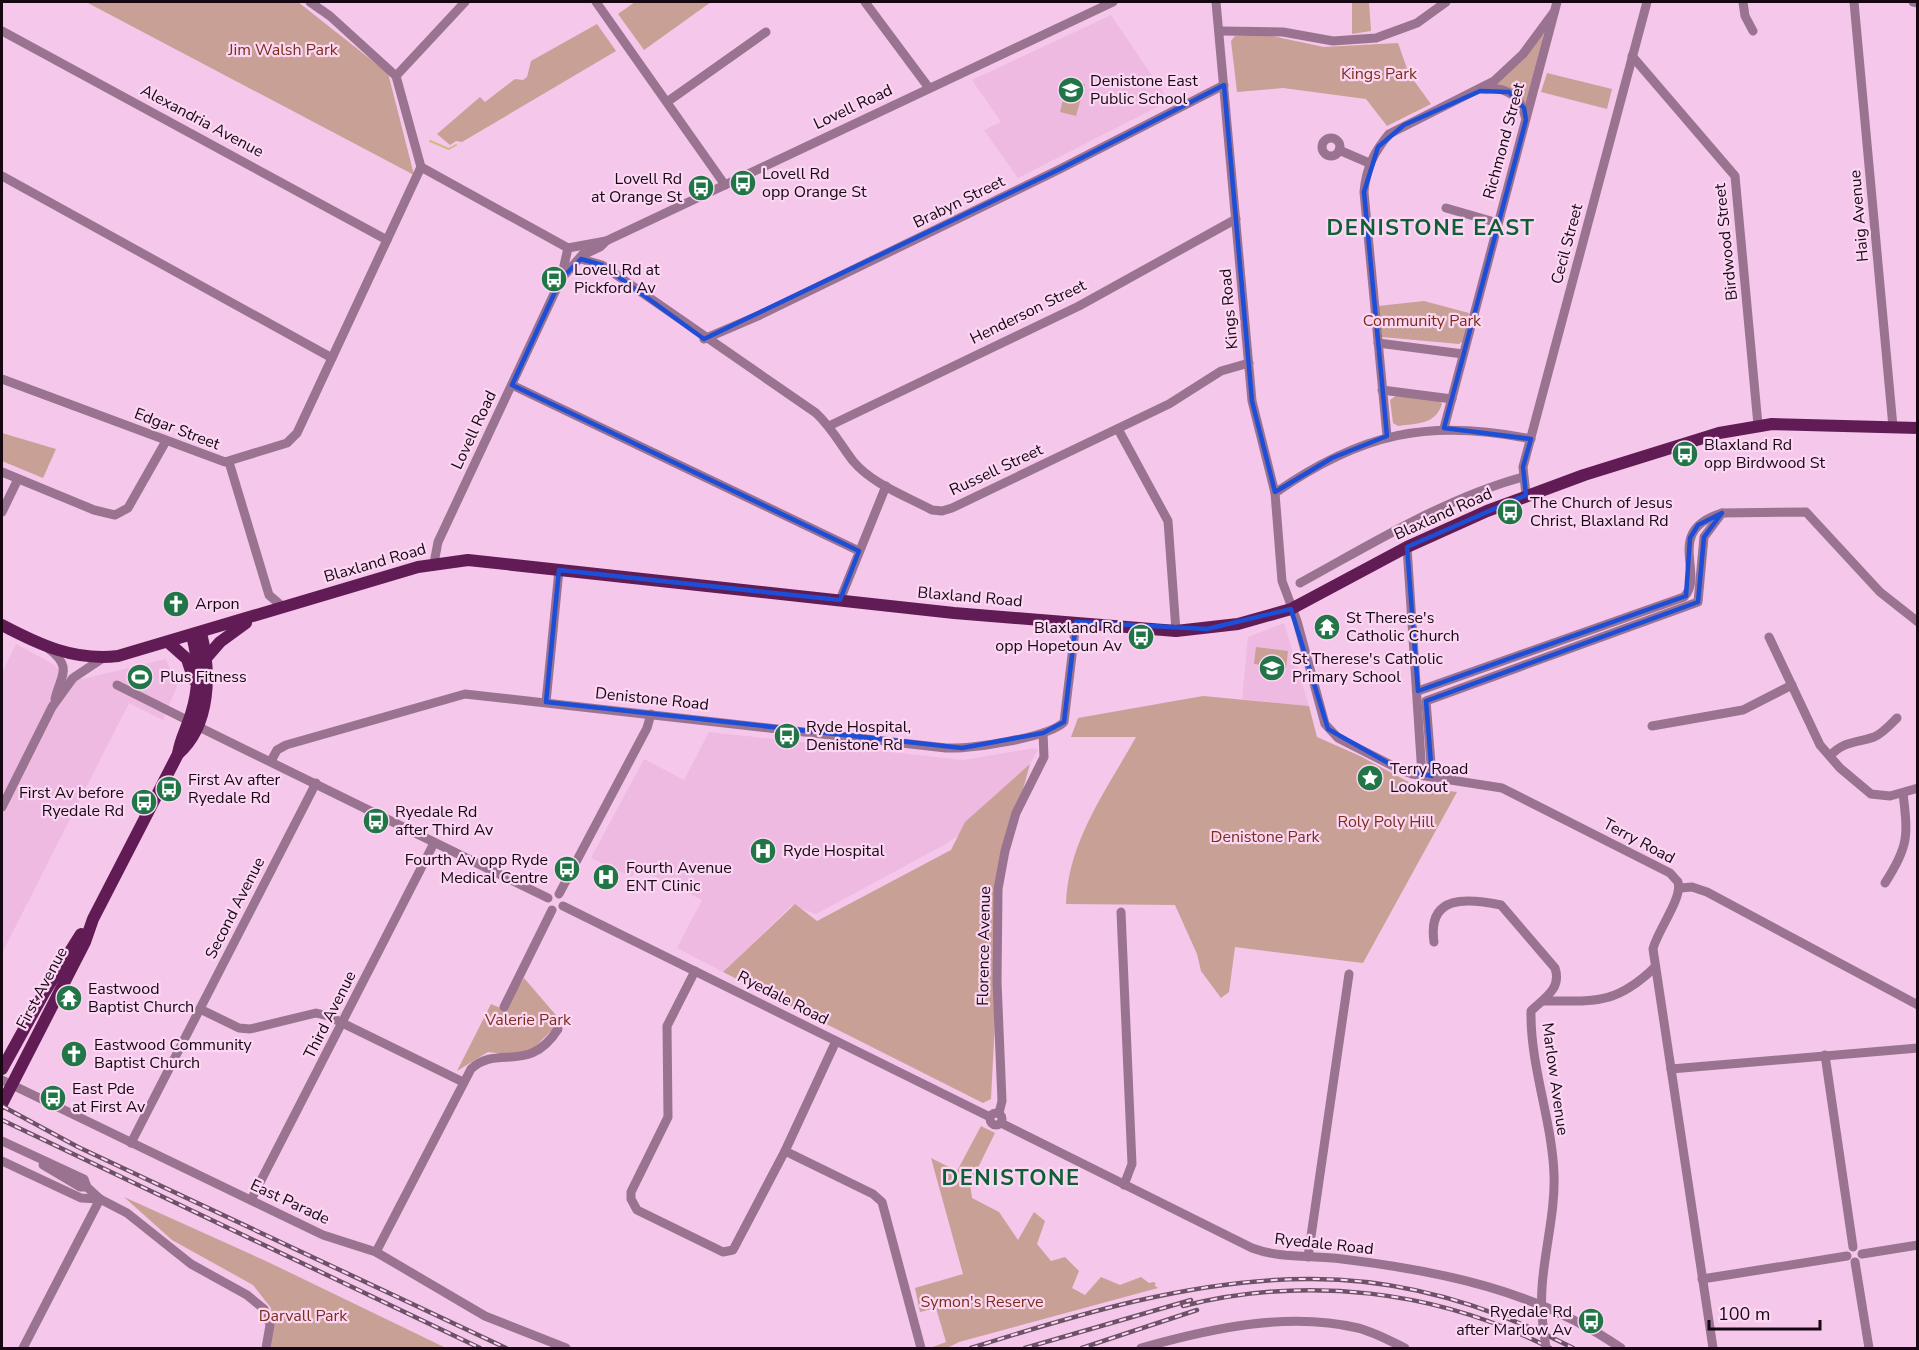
<svg xmlns="http://www.w3.org/2000/svg" width="1919" height="1350" font-family="'Nunito Sans',sans-serif">
<style>
.built{fill:#eebae1}
.green{fill:#c9a096}
.lines{fill:none;stroke-linecap:round;stroke-linejoin:round}
.stream{stroke:#ccbc7d;stroke-width:2}
.minor{stroke:#9a7391;stroke-width:9}
.major{stroke:#611c56;stroke-width:12}
.rail-casing{stroke:#6d5267;stroke-width:4.5}
.rail{stroke:#fcd7f3;stroke-width:2;stroke-dasharray:7;stroke-linecap:butt}
.minor-bridge{stroke:#9a7391;stroke-width:9}
.marked{fill:none;stroke:#1d4ed8;stroke-width:4.5;stroke-linejoin:round}
.labels{text-anchor:middle;dominant-baseline:central;stroke-width:4.5;stroke-linejoin:round;paint-order:stroke}
.park-label{font-size:16px;fill:#7c2e1b;stroke:#fcd7f3}
.poi-label{font-size:16px;fill:#160713;stroke:#fcd7f3;text-anchor:start}
.street-label{font-size:16px;fill:#160713;stroke:#fcd7f3}
.district-label{font-size:22px;font-weight:bold;letter-spacing:1.5px;fill:#0f5f36;stroke:#fcd7f3}
</style>
<rect width="100%" height="100%" fill="#f5c7ea"/>
<!-- built -->
<g class="built">
<polygon points="1111,15 1169,101 1018,178 984,130 1001,122 972,80"/>
<polygon points="1284,623 1309,706 1242,699 1248,637"/>
<polygon points="16,644 53,664 64,674 83,679 166,659 177,686 163,720 129,703 2,953 2,673"/>
<polygon points="709,732 963,760 1035,748 1038,750 1006,804 944,845 816,914 792,905 723,972 677,948 702,900 637,868 632,877 591,858 644,759 684,780"/>
</g>
<!-- green -->
<g class="green">
<polygon points="86,2 298,2 388,73 414,175"/>
<polygon points="635,2 711,2 644,50 618,14"/>
<polygon points="1352,2 1369,2 1371,31 1352,34"/>
<polygon points="597,24 616,51 462,142 456,141 450,145 437,134 480,97 485,102 515,79 523,80 527,77 531,61"/>
<polygon points="1544,30 1542,41 1525,106 1490,86"/>
<polygon points="1235,36 1272,36 1324,47 1398,43 1409,74 1431,104 1387,126 1366,99 1283,88 1237,92 1231,41"/>
<polygon points="1547,73 1612,89 1607,109 1541,92"/>
<polygon points="1068,79 1085,84 1076,116 1060,112"/>
<polygon points="1424,301 1469,313 1463,341 1459,344 1382,337 1378,306"/>
<path d="M1397,395l41,4 4,5c-7,21 -24,19 -44,22l-5,-3 -3,-23z"/>
<polygon points="2,433 56,449 43,478 2,461"/>
<polygon points="1256,647 1288,651 1286,668 1254,664"/>
<path d="M1203,696l106,10 8,31 43,19 58,31 39,5 -94,171 -128,-16 -6,45 -8,6 -20,-27 -4,-17 -22,-49 -109,-1c2,-63 40,-113 70,-167h-65l7,-19z"/>
<polygon points="1030,764 997,883 997,982 991,1099 983,1103 723,972 795,904 817,921 951,850 965,822"/>
<polygon points="524,978 561,1021 530,1052 515,1055 488,1052 457,1071 491,1004 505,1010"/>
<polygon points="981,1126 995,1133 970,1184 972,1198 999,1212 1018,1240 1034,1212 1045,1221 1037,1244 1051,1261 1065,1257 1079,1271 1072,1288 1085,1295 1101,1277 1120,1285 1141,1277 1149,1283 1154,1282 1156,1284 1154,1285 1158,1288 959,1342 947,1348 930,1348 946,1342 936,1308 920,1312 915,1288 963,1274 931,1158 957,1171"/>
<polygon points="124,1197 268,1262 446,1348 270,1348 271,1308 253,1285 172,1240"/>
</g>
<g class="lines">
<!-- stream -->
<polyline class="stream" points="430,141 449,149 456,145"/>
<!-- minor -->
<g class="minor">
<polyline points="310,2 330,16 396,76 421,167"/>
<polyline points="596,2 725,185"/>
<polyline points="865,2 929,88"/>
<path d="M1216,2l36,399 23,92 7,88 15,40 28,103 13,14 59,30 15,6 90,14 168,85 8,9c5,16 -21,49 -25,67l60,399"/>
<polyline points="1743,2 1745,16 1753,31"/>
<polyline points="1854,2 1893,427"/>
<polyline points="1913,2 1918,3"/>
<polyline points="2,31 387,240"/>
<polyline points="1220,31 1283,32 1333,41 1376,38 1417,23 1446,2"/>
<polyline points="1632,56 1735,176 1758,425"/>
<polyline points="396,76 465,2"/>
<path d="M1485,89c20,-3 36,7 40,27"/>
<polyline points="667,102 766,32"/>
<circle cx="1331" cy="147" r="9"/>
<polyline points="1339,150 1369,163"/>
<polyline points="421,167 568,248"/>
<polyline points="2,176 332,358"/>
<polyline points="1446,208 1498,223"/>
<polyline points="583,255 600,247 606,241"/>
<path d="M581,259l21,6 214,148c16,15 24,31 37,48 19,23 53,35 79,49l10,1 10,-3 217,-104 52,-33 28,-8"/>
<polyline points="561,279 583,254"/>
<polyline points="704,339 760,315 1060,169 1224,85"/>
<polyline points="1378,343 1463,354"/>
<polyline points="2,379 225,462 287,443 297,433 421,167"/>
<polyline points="512,385 859,551"/>
<polyline points="1382,390 1452,399"/>
<polyline points="829,426 1079,306 1236,219"/>
<polyline points="1444,428 1557,2"/>
<polyline points="1118,429 1168,521 1176,631"/>
<path d="M1387,436l-23,-244c2,-24 10,-40 25,-58l105,-53 29,-27 31,-42"/>
<polyline points="229,462 269,595 283,607"/>
<polyline points="2,472 94,510 115,515 128,508 166,441"/>
<path d="M1275,493c86,-60 154,-75 256,-54"/>
<polyline points="1526,495 1523,467 1647,2"/>
<polyline points="2,512 18,479"/>
<polyline points="1407,547 1422,775"/>
<polyline points="434,563 438,542 561,279 568,248 606,241 1113,2"/>
<path d="M1300,583c70,-38 145,-85 223,-106"/>
<polyline points="840,600 886,486"/>
<polyline points="1769,637 1820,745 1840,768 1871,794 1890,796 1918,788"/>
<path d="M49,649c24,19 12,25 6,50"/>
<polyline points="117,685 189,721"/>
<path d="M1418,691l266,-94c22,-23 -21,-66 38,-84l84,-1 74,80 38,30"/>
<polyline points="546,702 559,570"/>
<polyline points="197,726 548,898"/>
<polyline points="1652,726 1743,710 1792,685"/>
<path d="M1830,756c13,-15 27,-13 44,-19 8,-3 17,-13 23,-19"/>
<path d="M271,761l6,-11 9,-5 179,-51 481,54c23,1 103,-10 118,-26l12,-100"/>
<polyline points="1432,776 1426,701 1698,602 1704,537 1722,513"/>
<polyline points="2,807 52,707 73,678 103,658"/>
<path d="M1885,883c24,-37 23,-47 18,-90"/>
<polyline points="1680,888 1692,887 1707,892 1918,1005"/>
<polyline points="559,894 647,728 651,714"/>
<polyline points="563,906 990,1117"/>
<polyline points="1121,912 1132,1164 1124,1185"/>
<path d="M1434,942c-7,-48 34,-44 67,-37l54,63c7,21 -11,30 -24,43 -1,55 21,109 23,163 2,50 -18,100 -11,151"/>
<polyline points="695,971 667,1026 668,1117 631,1192 631,1199 637,1210 723,1252 733,1250 785,1151 836,1041"/>
<path d="M1544,1001c51,0 72,4 111,-34"/>
<polyline points="504,1007 552,910"/>
<polyline points="200,1009 239,1028 250,1029 316,1013 328,1016 463,1082"/>
<polyline points="1825,1055 1853,1247"/>
<polyline points="1671,1069 1918,1048"/>
<polyline points="2,1080 323,1235 376,1252 485,1316 566,1348"/>
<circle cx="996" cy="1119" r="6"/>
<polyline points="999,1113 1002,1101 997,982 998,889 1005,851 1016,813 1044,757 1043,733"/>
<path d="M1001,1123l251,125c30,11 59,7 90,11 99,12 196,32 279,89"/>
<polyline points="2,1141 84,1179 87,1187 100,1199"/>
<polyline points="131,1143 316,783"/>
<polyline points="785,1151 873,1194 882,1202 921,1348"/>
<polyline points="2,1161 81,1198 100,1199 127,1213 191,1264 247,1295 264,1309 267,1316 270,1325 266,1348"/>
<polyline points="43,1165 80,1187 87,1187"/>
<polyline points="251,1200 434,843"/>
<path d="M376,1252l95,-183c26,-25 58,6 87,-40"/>
<polyline points="1862,1254 1918,1245"/>
<polyline points="1308,1257 1349,974"/>
<polyline points="1855,1262 1869,1348"/>
<polyline points="1702,1279 1847,1256"/>
<polyline points="23,1348 100,1199"/>
<path d="M1141,1348c68,-19 146,-37 217,-20 16,4 32,13 47,20"/>
</g>
<!-- major -->
<g class="major">
<path d="M2,625c38,20 72,36 116,31l300,-89 50,-7 486,53 222,18 62,-7 53,-15 116,-62 80,-36 97,-36 135,-42 53,-9 146,4"/>
<polyline points="169,643 187,659 194,680"/>
<polyline points="207,657 220,642 246,623"/>
<path d="M178,754c2,-15 9,-26 13,-40 8,-25 8,-53 1,-78"/>
<polyline points="2,1069 44,993 81,934"/>
<path d="M2,1104l83,-162 8,-23 85,-165c33,-29 33,-82 23,-121"/>
</g>
<defs>
<g id="rail">
<polyline points="2,1106 78,1147 506,1348"/>
<polyline points="2,1120 480,1348"/>
<path d="M1183,1306c123,-31 254,-16 367,42"/>
<path d="M971,1348c108,-34 223,-69 337,-69 94,-1 183,27 265,69"/>
<polyline points="1025,1348 1191,1300"/>
<polyline points="1082,1348 1197,1310"/>
</g>
</defs>
<!-- rail casing -->
<use href="#rail" class="rail-casing"/>
<!-- rail -->
<use href="#rail" class="rail"/>
<!-- minor-bridge -->
<polyline class="minor-bridge" points="1543,1325 1546,1348"/>
</g>
<!-- marked area -->
<path class="marked" d="M1224,85l28,316 23,91 57,-34 55,-22 -23,-244 14,-45 26,-22 76,-34 29,1 15,16 2,12 -82,308 87,11 -8,28 3,28 -119,52 11,144 268,-95 4,-58 8,-13 24,-12 -18,24 -6,65 -272,99 6,75 -35,-8 -69,-39 -37,-120 -84,20 -131,-7 -12,100 -21,11 -81,15 -416,-46 13,-132 281,30 19,-49 -347,-166 49,-106 20,-20 21,6 102,74 356,-170z"/>
<!-- icons -->
<defs>
<symbol id="school-disc" viewBox="-11 -11 22 22"><circle r="9.5" fill="#217547" stroke="#fcd7f3"/><path d="M0-5L7-2L0 1L-7-2ZM-4 1L0 2.5L4 1V4Q0 6-4 4Z" fill="#fff"/></symbol>
<symbol id="bus-disc" viewBox="-11 -11 22 22"><circle r="9.5" fill="#217547" stroke="#fcd7f3"/><path d="M-5-6H5V4H4V6H2V4H-2V6H-4V4H-5ZM-3.5-4V0h7V-4ZM-3.5 1.2v1.5H-2V1.2ZM2 1.2v1.5H3.5V1.2Z" fill="#fff"/></symbol>
<symbol id="church-disc" viewBox="-11 -11 22 22"><circle r="9.5" fill="#217547" stroke="#fcd7f3"/><path d="M-1.2-6h2.4v3.5h3.3v2.4h-3.3V6h-2.4V-.1h-3.3v-2.4h3.3Z" fill="#fff"/></symbol>
<symbol id="temple-disc" viewBox="-11 -11 22 22"><circle r="9.5" fill="#217547" stroke="#fcd7f3"/><path d="M0-6L5-2H3V0L6.5 2.5H4V6H1.5V3h-3V6H-4V2.5H-6.5L-3 0V-2H-5Z" fill="#fff"/></symbol>
<symbol id="stadium-disc" viewBox="-11 -11 22 22"><circle r="9.5" fill="#217547" stroke="#fcd7f3"/><path d="M0-5a6.5 5 0 1 0 0 10a6.5 5 0 1 0 0-10ZM-3.5-1.8h7v3.6h-7Z" fill="#fff"/></symbol>
<symbol id="sight-disc" viewBox="-11 -11 22 22"><circle r="9.5" fill="#217547" stroke="#fcd7f3"/><path d="M0-6L1.8-2.2L6-1.7L2.9 1.2L3.7 5.4L0 3.3L-3.7 5.4L-2.9 1.2L-6-1.7L-1.8-2.2Z" fill="#fff"/></symbol>
<symbol id="hospital-disc" viewBox="-11 -11 22 22"><circle r="9.5" fill="#217547" stroke="#fcd7f3"/><path d="M-5-5h3v3.5h4V-5h3V5h-3V1.5h-4V5h-3Z" fill="#fff"/></symbol>
</defs>
<g fill-rule="evenodd">
<use href="#school-disc" x="1056" y="75" width="30" height="30"/>
<use href="#bus-disc" x="728" y="168" width="30" height="30"/>
<use href="#bus-disc" x="686" y="173" width="30" height="30"/>
<use href="#bus-disc" x="539" y="264" width="30" height="30"/>
<use href="#bus-disc" x="1670" y="439" width="30" height="30"/>
<use href="#bus-disc" x="1495" y="497" width="30" height="30"/>
<use href="#church-disc" x="161" y="589" width="30" height="30"/>
<use href="#temple-disc" x="1312" y="612" width="30" height="30"/>
<use href="#bus-disc" x="1126" y="622" width="30" height="30"/>
<use href="#school-disc" x="1257" y="653" width="30" height="30"/>
<use href="#stadium-disc" x="125" y="662" width="30" height="30"/>
<use href="#bus-disc" x="772" y="721" width="30" height="30"/>
<use href="#sight-disc" x="1355" y="763" width="30" height="30"/>
<use href="#bus-disc" x="154" y="774" width="30" height="30"/>
<use href="#bus-disc" x="129" y="787" width="30" height="30"/>
<use href="#bus-disc" x="361" y="806" width="30" height="30"/>
<use href="#hospital-disc" x="748" y="836" width="30" height="30"/>
<use href="#bus-disc" x="552" y="854" width="30" height="30"/>
<use href="#hospital-disc" x="591" y="862" width="30" height="30"/>
<use href="#temple-disc" x="54" y="983" width="30" height="30"/>
<use href="#church-disc" x="59" y="1039" width="30" height="30"/>
<use href="#bus-disc" x="38" y="1083" width="30" height="30"/>
<use href="#bus-disc" x="1576" y="1306" width="30" height="30"/>
</g>
<g class="labels">
<!-- park labels -->
<g class="park-label">
<text x="283" y="50">Jim Walsh Park</text>
<text x="1379" y="74">Kings Park</text>
<text x="1422" y="321">Community Park</text>
<text x="1386" y="822">Roly Poly Hill</text>
<text x="1265" y="837">Denistone Park</text>
<text x="528" y="1020">Valerie Park</text>
<text x="982" y="1302">Symon's Reserve</text>
<text x="303" y="1316">Darvall Park</text>
</g>
<!-- poi labels -->
<g class="poi-label">
<text x="1090" y="81">Denistone East<tspan x="1090" dy="18">Public School</tspan></text>
<text x="762" y="174">Lovell Rd<tspan x="762" dy="18">opp Orange St</tspan></text>
<text x="682" y="179" text-anchor="end">Lovell Rd<tspan x="682" dy="18">at Orange St</tspan></text>
<text x="574" y="270">Lovell Rd at<tspan x="574" dy="18">Pickford Av</tspan></text>
<text x="1704" y="445">Blaxland Rd<tspan x="1704" dy="18">opp Birdwood St</tspan></text>
<text x="1530" y="503">The Church of Jesus<tspan x="1530" dy="18">Christ, Blaxland Rd</tspan></text>
<text x="195" y="604">Arpon</text>
<text x="1346" y="618">St Therese's<tspan x="1346" dy="18">Catholic Church</tspan></text>
<text x="1122" y="628" text-anchor="end">Blaxland Rd<tspan x="1122" dy="18">opp Hopetoun Av</tspan></text>
<text x="1292" y="659">St Therese's Catholic<tspan x="1292" dy="18">Primary School</tspan></text>
<text x="160" y="677">Plus Fitness</text>
<text x="806" y="727">Ryde Hospital,<tspan x="806" dy="18">Denistone Rd</tspan></text>
<text x="1390" y="769">Terry Road<tspan x="1390" dy="18">Lookout</tspan></text>
<text x="188" y="780">First Av after<tspan x="188" dy="18">Ryedale Rd</tspan></text>
<text x="124" y="793" text-anchor="end">First Av before<tspan x="124" dy="18">Ryedale Rd</tspan></text>
<text x="395" y="812">Ryedale Rd<tspan x="395" dy="18">after Third Av</tspan></text>
<text x="783" y="851">Ryde Hospital</text>
<text x="548" y="860" text-anchor="end">Fourth Av opp Ryde<tspan x="548" dy="18">Medical Centre</tspan></text>
<text x="626" y="868">Fourth Avenue<tspan x="626" dy="18">ENT Clinic</tspan></text>
<text x="88" y="989">Eastwood<tspan x="88" dy="18">Baptist Church</tspan></text>
<text x="94" y="1045">Eastwood Community<tspan x="94" dy="18">Baptist Church</tspan></text>
<text x="72" y="1089">East Pde<tspan x="72" dy="18">at First Av</tspan></text>
<text x="1572" y="1312" text-anchor="end">Ryedale Rd<tspan x="1572" dy="18">after Marlow Av</tspan></text>
</g>
<!-- street labels -->
<g class="street-label">
<text transform="translate(853 107) rotate(-25)">Lovell Road</text>
<text transform="translate(202 121) rotate(28)">Alexandria Avenue</text>
<text transform="translate(1504 141) rotate(-75)">Richmond Street</text>
<text transform="translate(959 202) rotate(-26)">Brabyn Street</text>
<text transform="translate(1859 216) rotate(-95)">Haig Avenue</text>
<text transform="translate(1726 242) rotate(-96)">Birdwood Street</text>
<text transform="translate(1567 244) rotate(-75)">Cecil Street</text>
<text transform="translate(1229 309) rotate(-95)">Kings Road</text>
<text transform="translate(1028 312) rotate(-26)">Henderson Street</text>
<text transform="translate(177 429) rotate(21)">Edgar Street</text>
<text transform="translate(474 430) rotate(-65)">Lovell Road</text>
<text transform="translate(996 470) rotate(-25)">Russell Street</text>
<text transform="translate(1443 514) rotate(-24)">Blaxland Road</text>
<text transform="translate(375 563) rotate(-16)">Blaxland Road</text>
<text transform="translate(970 597) rotate(5)">Blaxland Road</text>
<text transform="translate(652 699) rotate(6)">Denistone Road</text>
<text transform="translate(1639 841) rotate(28)">Terry Road</text>
<text transform="translate(235 908) rotate(-63)">Second Avenue</text>
<text transform="translate(984 946) rotate(-89)">Florence Avenue</text>
<text transform="translate(42 988) rotate(-62)">First Avenue</text>
<text transform="translate(783 998) rotate(27)">Ryedale Road</text>
<text transform="translate(330 1015) rotate(-63)">Third Avenue</text>
<text transform="translate(1555 1079) rotate(82)">Marlow Avenue</text>
<text transform="translate(290 1202) rotate(25)">East Parade</text>
<text transform="translate(1324 1244) rotate(6)">Ryedale Road</text>
</g>
<!-- district labels -->
<g class="district-label">
<text x="1431" y="228">DENISTONE EAST</text>
<text x="1011" y="1178">DENISTONE</text>
</g>
</g>
<!-- border -->
<rect width="1919" height="1350" fill="none" stroke="#160713" stroke-width="6"/>
<!-- scale -->
<path d="M1709 1320v9h111v-9" fill="none" stroke="#160713" stroke-width="3"/>
<text x="1718" y="1320" font-size="18" fill="#160713" stroke="#fcd7f3" stroke-width="4.5" paint-order="stroke">100 m</text>
</svg>
